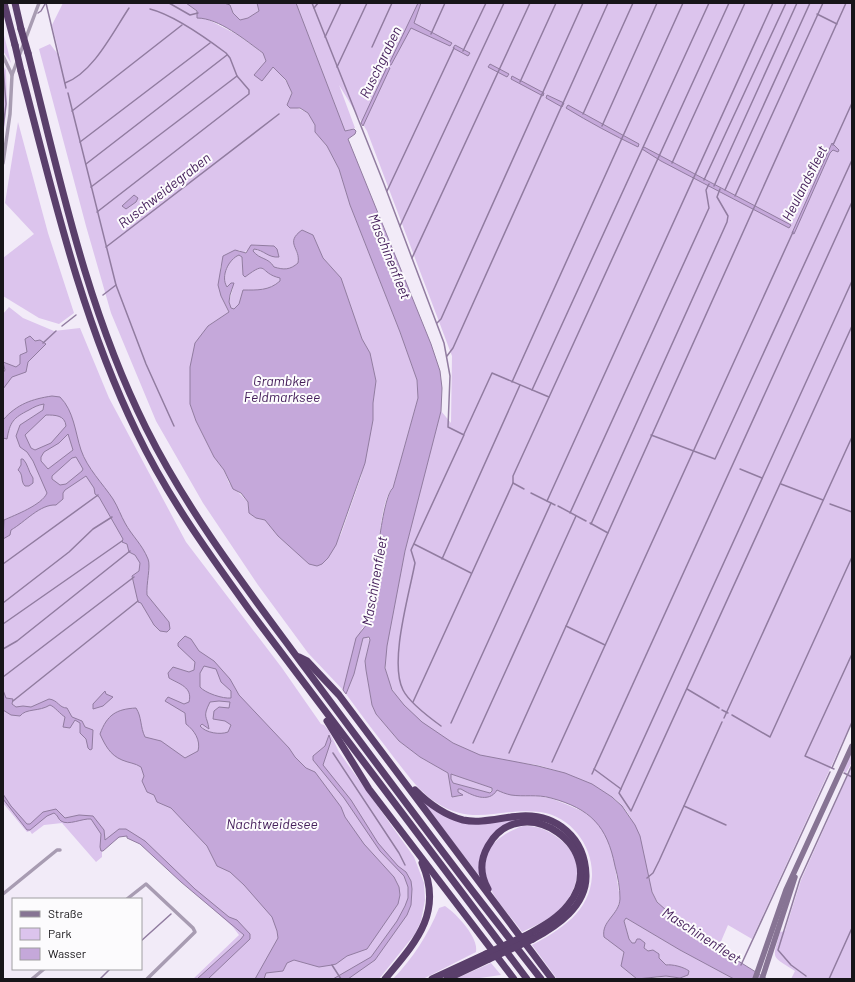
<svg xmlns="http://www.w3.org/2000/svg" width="855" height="982" font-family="Barlow,sans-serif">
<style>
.green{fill:#dcc4ed;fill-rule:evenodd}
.water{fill:#c5a8da;stroke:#917ca0;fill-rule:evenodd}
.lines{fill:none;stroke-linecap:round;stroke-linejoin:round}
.stream{stroke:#917ca0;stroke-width:1.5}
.street{stroke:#a89cb2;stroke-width:3.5}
.secondary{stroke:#877494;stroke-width:5.5}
.highway{stroke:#5a3f6b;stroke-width:7}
.highway-bridge{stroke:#5a3f6b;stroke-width:7}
.labels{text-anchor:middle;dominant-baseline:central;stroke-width:4;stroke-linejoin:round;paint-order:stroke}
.water-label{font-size:14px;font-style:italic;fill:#431d59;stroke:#fcfbfd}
</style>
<rect width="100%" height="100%" fill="#f2ebf8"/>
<!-- green -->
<g class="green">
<path d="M63,3h123l19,15 31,16 27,19 3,8 -12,14 19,-8c9,9 21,20 18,33l4,7 13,6 7,12v7l12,14 12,23 11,36 50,127 17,48 1,18 -25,90c-13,9 -16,76 -18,93 -1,15 -5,29 -8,43l-5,4 -19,62 -35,-37 -50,-68 -55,-82 -47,-82 -45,-108 -25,-87 -47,-177 11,-5 10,13 -8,-32zM302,230l11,5 10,23 18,20 21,61 8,14 6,28 -3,22v17l-12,57 -20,57 -13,24 -19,6 -31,-28 -13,-16 -9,-2 -7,-5 -1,-11 -19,-19 -5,-13 -10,-13 -18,-36 -6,-17v-37l18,-41 21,-14 -8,-16 -1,-28 3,-8 16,-10 4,3 12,-8c12,3 21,-5 24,12l-25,-8 -1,2c6,8 16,7 21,16 10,3 16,3 25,-4v-5l-3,-7z"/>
<polygon points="224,3 257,3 259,11 248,18 240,20 233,13 230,5"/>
<path d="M296,3h556v718l-100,218 -24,-14 -9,21c-20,-11 -49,-26 -62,-45 -5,-7 -7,-16 -9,-24 -6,-28 -10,-63 -37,-81 -22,-14 -49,-25 -74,-31 -19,-3 -39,-4 -58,-10 -32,-12 -79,-42 -91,-75 -7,-23 2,-50 6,-73 12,-66 28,-131 47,-196l10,12 1,-67 -85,-225 -28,-46 16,43 -10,3z"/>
<polygon points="3,31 11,63 3,51"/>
<polygon points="3,66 6,70 7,104 3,138"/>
<polygon points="18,122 48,233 74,313 59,324 39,318 3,296 3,258 34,234 5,203"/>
<path d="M239,255l3,2 1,18 2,2c3,-3 7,-7 11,-9 7,-3 16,8 24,10v3c-11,10 -23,9 -37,9l-4,14 -5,5 -3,-1 -2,-6 4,-14 -6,-1c-7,-11 1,-27 12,-32z"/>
<polygon points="9,307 23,318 54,331 80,328 109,398 186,542 282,668 321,724 324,725 329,731 339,752 414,857 424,883 425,900 421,921 415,934 379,979 193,979 239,935 233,927 140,844 127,838 127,836 124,835 114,841 102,851 102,857 96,862 62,823 44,825 32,834 30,831 27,832 3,803 3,314"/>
<path d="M365,636l5,4 -5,21 1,9 6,35 4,9 23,27 21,16 28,16 4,24 10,-1 -4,-4v-3h3l22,9 14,-8 15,5h19l19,3 18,7 16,7 15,12 6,9 9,27 6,39 -4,13 -9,10v18l7,3 10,9c-3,11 4,21 13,27h-80l-25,-34c28,-15 58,-33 60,-69 1,-30 -21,-60 -52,-64 -39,-5 -66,15 -103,-9 -18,-11 -29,-28 -42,-44 -16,-21 -33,-43 -49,-65l8,-20 9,-37z"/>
<polygon points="852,748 852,762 846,773 842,770"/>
<path d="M852,766v213h-61l4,-8c-24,-16 -23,-10 -15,-39l5,-1 16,-51z"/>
<polygon points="451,774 492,788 490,793 453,783 451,779"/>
<polygon points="421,800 463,822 526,819 489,840 481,878"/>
<path d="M523,826c15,-1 27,5 39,15 20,17 19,42 3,62 -10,14 -28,22 -43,29 -11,-16 -29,-33 -35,-51 -11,-29 12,-47 36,-55z"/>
<path d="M445,906c12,8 34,32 31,46l-53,27h-30c20,-21 35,-44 46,-71z"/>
<path d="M626,918l54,32 54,29h-84l16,-3 14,2 5,-10c-7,0 -13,-4 -19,-3l-7,-7 -23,-15h-4l-3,-4 -5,-18z"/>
<polygon points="491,963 501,975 473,979 455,979"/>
</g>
<!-- water -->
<g class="water">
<path d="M186,3h38l6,2 3,8 7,7 8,-2 11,-7 -2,-8h39l49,128 9,-2 2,2 -1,3 -7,5 83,205 9,27 2,17 -1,23 -36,140 -18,95 -2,22 7,22 12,15 18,17 31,21 27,12 58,11 27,7 27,11 20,13 10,9 13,19 5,11 12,56 5,10 28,25 34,19v3l48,30h-33l-54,-29 -54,-32 -2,3 5,18 3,4h3l2,-4h3l5,4 -1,5 4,3 5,-1 6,4v4l7,7c6,-1 18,2 23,6l-1,4 -8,3 -14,-2 -29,3 -16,-13 3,-14 -20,-15c-3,-16 15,-22 16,-38 0,-11 -2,-22 -5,-33 -8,-40 -24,-57 -64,-68 -14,-4 -27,-1 -40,-3 -5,-1 -10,-3 -14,-5 -8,14 -26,5 -36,-1h-3v3l5,3 -11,2 -4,-24 -28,-16 -21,-16 -23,-27 -4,-9 -6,-35 -1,-9 5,-21 -1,-3 -6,1 -9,36 -8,20 -3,-4 13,-52 11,-14 3,-13c4,-21 11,-114 23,-123l25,-90 -1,-18 -17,-48 -50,-127 -11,-36 -12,-23 -12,-14v-7l-7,-12 -8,-5h-10l-3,-3 5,-12 -6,-13 -13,-13 -11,14 -8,-6 12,-14 -3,-8c-18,-13 -44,-35 -66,-35v-7zM451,774l41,14v3l-2,2 -37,-10 -2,-4z"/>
<polygon points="418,3 421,3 414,23 452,43 450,46 411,28 391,65 390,65 389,64"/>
<polygon points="455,45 470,53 468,56 453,48"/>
<polygon points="490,64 509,74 507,77 488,67"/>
<polygon points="387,67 390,68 363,126 361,123"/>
<polygon points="512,76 544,93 543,96 511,79"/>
<polygon points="547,95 564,103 562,107 546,98"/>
<path d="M568,105l71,39 -1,3c-25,-12 -49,-25 -72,-39z"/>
<polygon points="832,143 839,150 838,152 833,150 830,153 794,234 792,233"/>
<polygon points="644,147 791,225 789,228 661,161 642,149"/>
<polygon points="134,195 138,198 136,202 126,209 122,206"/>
<path d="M302,230l11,5 10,23 18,20 21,61 8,14 6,28 -3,22v17l-8,43 -29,82 -8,13 -6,6 -5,2 -8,-2 -31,-28 -13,-16 -9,-2 -7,-5 -1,-11 -7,-9 -8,-4 -9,-19 -10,-13 -18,-36 -6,-17v-37l5,-24 13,-17 21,-14 -8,-16 -3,-11 5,-29 12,-6 11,3 5,-8 23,1 3,3 2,8c-11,1 -15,-7 -25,-8l-1,2c7,9 15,6 21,16 10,3 16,3 24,-4 3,-15 -14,-20 4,-33zM239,255l3,2 1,18 2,2c24,-18 13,-4 35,1v3c-11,10 -23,9 -37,9l-4,14 -5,5 -3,-1 -2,-6 1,-7 4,-12h-3l-4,4c-7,-11 2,-28 12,-32z"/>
<polygon points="30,336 35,341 40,340 46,344 28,362 26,372 12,377 3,389 3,373 5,370 3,362 16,367 20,364 20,355 27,352 25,339"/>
<path d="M52,396l8,1c14,14 15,35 21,53 6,18 22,34 32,49 5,8 8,17 12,24 7,13 17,21 23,36 3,7 -2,25 -1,36l22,27 1,7 -3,3 -7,-1 -6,-6 -13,-22 -3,-1 -6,-26 7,-5 1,-8 -5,-8 -6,-3 -2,-8 -5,-2 1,-3 -24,-42 -4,-3 -1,-6 -8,-12 -21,14 -2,3v6l-7,6c-16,-1 -31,17 -45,25l-1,5 -7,4 1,-19c11,-5 38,-15 43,-27l-14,-32 -6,-9 -7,-5 -4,-11 4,-11 20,-13 3,-2 1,-6c-6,1 -10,3 -15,6 -16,8 -19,12 -22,29l-4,-1v-18c14,-16 29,-21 49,-24zM46,415c9,0 19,0 20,11l-15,17 -16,7 -4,-2 -6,-13zM68,434l5,16 -25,19 -7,-8v-4l3,-5 15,-9zM76,457l7,12 -1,2 -16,13 -6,1 -8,-6v-3l20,-18z"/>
<path d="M21,459h2c5,5 5,12 10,19v5l-4,3h-4c-5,-5 -1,-11 -7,-16l3,-5z"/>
<path d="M185,636l6,3 8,12 15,10 16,18 9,16 50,53 6,9 11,11 9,4 26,35 4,10 19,27 30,33 5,10 1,8 -2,9 -31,45 -20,7 -11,8 -4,1 -13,2 -25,-7 -7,3 -4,8 -17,2 -2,6h-9l23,-41 -1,-7 -5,-14 -28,-32 -14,-13 -13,-6 -10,-20 -36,-38 -14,-6 -3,-7 -7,-3 -5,-11 2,-5 -3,-9c-6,-4 -12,-4 -19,-7 -12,-5 -17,-15 -22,-26 7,-19 16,-25 36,-26 6,9 4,19 9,29l16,4 24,17 13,-7c3,-11 -4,-21 -12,-27l-1,-11 -20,-12 3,-4 16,7 5,-2c4,-15 -10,-18 -20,-24l-1,-5 5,-6 16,5 5,-2 1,-8 -17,-16v-3zM204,666l12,3 5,13 10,9v7c-8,1 -26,-5 -31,-11v-14zM219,701l11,1 -1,6 -10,-1 -5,4 -1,8 12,2 6,4 -3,7c-8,3 -22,1 -28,-6l2,-2 7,5c-2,-14 -7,-11 1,-27z"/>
<path d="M3,690l3,8 7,1 -1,5 4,3 7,-1 8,1 18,-8c9,1 10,9 18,9l5,9 10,4 3,6 8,3 -1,19 -2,1 -2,-2 -2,-9 -6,-6v-10l-5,-3 -5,8 -7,-1 2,-10c-5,-3 -10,-10 -15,-12 -11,7 -24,3 -30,11l-9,-1 -8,-5z"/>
<polygon points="105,691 106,694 113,697 103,706 93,709 93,704"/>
<polygon points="329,735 331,741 323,765 351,800 378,843 398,866 406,872 411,881 412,889 411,905 407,915 375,960 348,979 333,979 371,957 397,921 405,906 408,898 408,887 404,876 380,851 344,798 313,760 313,756 325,746"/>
<path d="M3,794l8,12 16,18h3l13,-12 13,-3 9,9 14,-3 14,1 11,14 1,10 14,-11h7l19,12 50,48 34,28 8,3 13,14v5l-42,40h-11l44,-40 3,-4 -63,-53 -41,-38 -13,-6v-2l-8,1 -16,14h-2l-1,-4 1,-13 -10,-15c-8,-1 -23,7 -30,2 -3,-2 -3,-6 -7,-8l-7,3 -17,14h-3l-24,-31z"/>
</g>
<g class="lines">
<!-- stream -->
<g class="stream">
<polyline points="46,3 66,88"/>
<polyline points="169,3 190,15 198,13"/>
<path d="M312,3l72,181 60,159 6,33 -2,51 16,8 -53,115 4,13c-6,32 -26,99 -12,127 6,12 27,28 38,36"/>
<polyline points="314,8 318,3"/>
<polyline points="38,13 41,11 45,4"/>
<polyline points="817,14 837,24"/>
<polyline points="431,34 445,3"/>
<polyline points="325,37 341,3"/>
<polyline points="372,47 392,3"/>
<polyline points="463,51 486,3"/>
<polyline points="3,66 6,104 3,129"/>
<polyline points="337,67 367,3"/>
<polyline points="520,82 556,3"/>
<path d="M65,83c28,-10 48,-51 64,-75"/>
<polyline points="68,93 116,285 103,295"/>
<polyline points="72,111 182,25"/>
<polyline points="583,114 633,3"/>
<polyline points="602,126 657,3"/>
<polyline points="80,142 210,43"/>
<polyline points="833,145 852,103"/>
<polyline points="672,163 745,3"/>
<polyline points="86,164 227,55"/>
<polyline points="704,180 786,3"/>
<polyline points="714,186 797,3"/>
<polyline points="91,187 237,76"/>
<polyline points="725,190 810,3"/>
<polyline points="387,191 454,48"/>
<polyline points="735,196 823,3"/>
<path d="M97,212l152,-118v-4l-12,-14 -7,-18 -4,-5c-20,-15 -52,-38 -76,-44"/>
<polyline points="400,226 504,3"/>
<polyline points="106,247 279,114"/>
<polyline points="412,258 530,3"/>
<polyline points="852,281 619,793 631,811 852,326"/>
<polyline points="116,285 146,364 174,426"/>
<polyline points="437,323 441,319 583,3"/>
<polyline points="62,326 76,315"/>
<polyline points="43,343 56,331"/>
<polyline points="447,356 453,348 608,3"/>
<polyline points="512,382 683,3"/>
<polyline points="532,390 709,3"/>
<polyline points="464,434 492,373 549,397"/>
<polyline points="651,435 715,459 852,160"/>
<polyline points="740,469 762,478"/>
<polyline points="513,483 524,489"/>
<polyline points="781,484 823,500"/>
<polyline points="531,493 555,505"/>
<polyline points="547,501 773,3"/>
<polyline points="830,504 852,512"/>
<polyline points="558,506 586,521"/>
<polyline points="570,513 709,208 706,190 709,184"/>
<polyline points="590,523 608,533"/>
<polyline points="591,524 727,222 728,216 717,197 720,189"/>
<polyline points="414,544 471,573"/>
<polyline points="442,559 520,385"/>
<polyline points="3,564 98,495"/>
<polyline points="3,603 69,552 93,529 112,517"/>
<polyline points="3,624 122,541"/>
<polyline points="566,626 605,645"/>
<polyline points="3,649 17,641 130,551"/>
<polyline points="3,677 134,577"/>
<polyline points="687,689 719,708"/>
<polyline points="13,701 138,601"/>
<polyline points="413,702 513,483 513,476 729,3"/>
<polyline points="722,710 728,713"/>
<polyline points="732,715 770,737 852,557"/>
<polyline points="724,718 852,437"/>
<polyline points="451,723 551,503"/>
<polyline points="473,743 576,516"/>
<polyline points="333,753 399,853 405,865"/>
<polyline points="509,753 846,3"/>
<polyline points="552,762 793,232"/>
<polyline points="832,768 852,722"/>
<polyline points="594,769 621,789"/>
<polyline points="834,769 805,756 852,654"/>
<polyline points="844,773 852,777"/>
<polyline points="592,774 852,202"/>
<polyline points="684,806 726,825"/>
<polyline points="647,878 653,873 659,861 722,722"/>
<polyline points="141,941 171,914"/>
<polyline points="332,965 341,979"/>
<polyline points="741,965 830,772"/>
<polyline points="806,976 791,965 778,950 800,879 852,765"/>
<polyline points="100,979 110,969"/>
<polyline points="829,979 852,928"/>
</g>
<!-- street -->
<g class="street">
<polyline points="3,56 12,75"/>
<polyline points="3,163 10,114 12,75 39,3"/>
<polyline points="3,894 57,850 60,850"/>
<polyline points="127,899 146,884 193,928 195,932 147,979"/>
<polyline points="32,979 44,969"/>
</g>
<!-- secondary -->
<g class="secondary">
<polyline points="755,979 786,890 852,746"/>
<polyline points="762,979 795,877"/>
</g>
<!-- highway -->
<g class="highway">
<polyline points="4,3 15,45"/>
<polyline points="15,3 21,29"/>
<path d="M28,53c32,127 59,257 118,375 42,84 98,157 154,233 60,80 120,162 181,241 20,26 40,51 60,77"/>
<path d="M21,71c32,123 60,247 116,362 30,63 72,121 113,178l277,368"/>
<polyline points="299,657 307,661 339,695 552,979"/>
<polyline points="327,721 369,789 514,979"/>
<path d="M415,790c14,14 29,25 48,30 19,4 39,-3 58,-4 36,-2 64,22 65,59 1,31 -29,51 -53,64"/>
<path d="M488,889c-8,-14 -8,-29 0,-43 33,-59 126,3 80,59 -10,13 -25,21 -39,29"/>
<path d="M385,979c30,-36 59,-66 37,-116"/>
<polyline points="432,979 486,954"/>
<polyline points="447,979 489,959"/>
</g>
<!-- highway-bridge -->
<g class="highway-bridge">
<polyline points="21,29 28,53"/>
<polyline points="15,45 21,71"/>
<polyline points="486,954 529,934"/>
<polyline points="489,959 533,939"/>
</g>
</g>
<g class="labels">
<!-- water labels -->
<g class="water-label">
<text transform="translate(380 62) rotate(-64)">Ruschgraben</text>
<text transform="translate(804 183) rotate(-63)">Heulandsfleet</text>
<text transform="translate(164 190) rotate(-38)">Ruschweidegraben</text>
<text transform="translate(390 256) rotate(68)">Maschinenfleet</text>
<text x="282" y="380">Grambker<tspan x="282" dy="16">Feldmarksee</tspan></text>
<text transform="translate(374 581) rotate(-80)">Maschinenfleet</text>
<text x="272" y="823">Nachtweidesee</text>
<text transform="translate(702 935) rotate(33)">Maschinenfleet</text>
</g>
</g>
<!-- border -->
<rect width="855" height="982" fill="none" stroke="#171519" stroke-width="8"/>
<!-- legend -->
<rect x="12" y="898" width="130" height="72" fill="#fcfbfd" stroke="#a09fa2"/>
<rect x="20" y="911" width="20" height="6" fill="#877494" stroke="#a09fa2"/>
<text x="48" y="918" font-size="12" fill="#171519">Straße</text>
<rect x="20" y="928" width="20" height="12" fill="#dcc4ed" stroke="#a09fa2"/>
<text x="48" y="938" font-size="12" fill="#171519">Park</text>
<rect x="20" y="948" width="20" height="12" fill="#c5a8da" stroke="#a09fa2"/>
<text x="48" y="958" font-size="12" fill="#171519">Wasser</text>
</svg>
